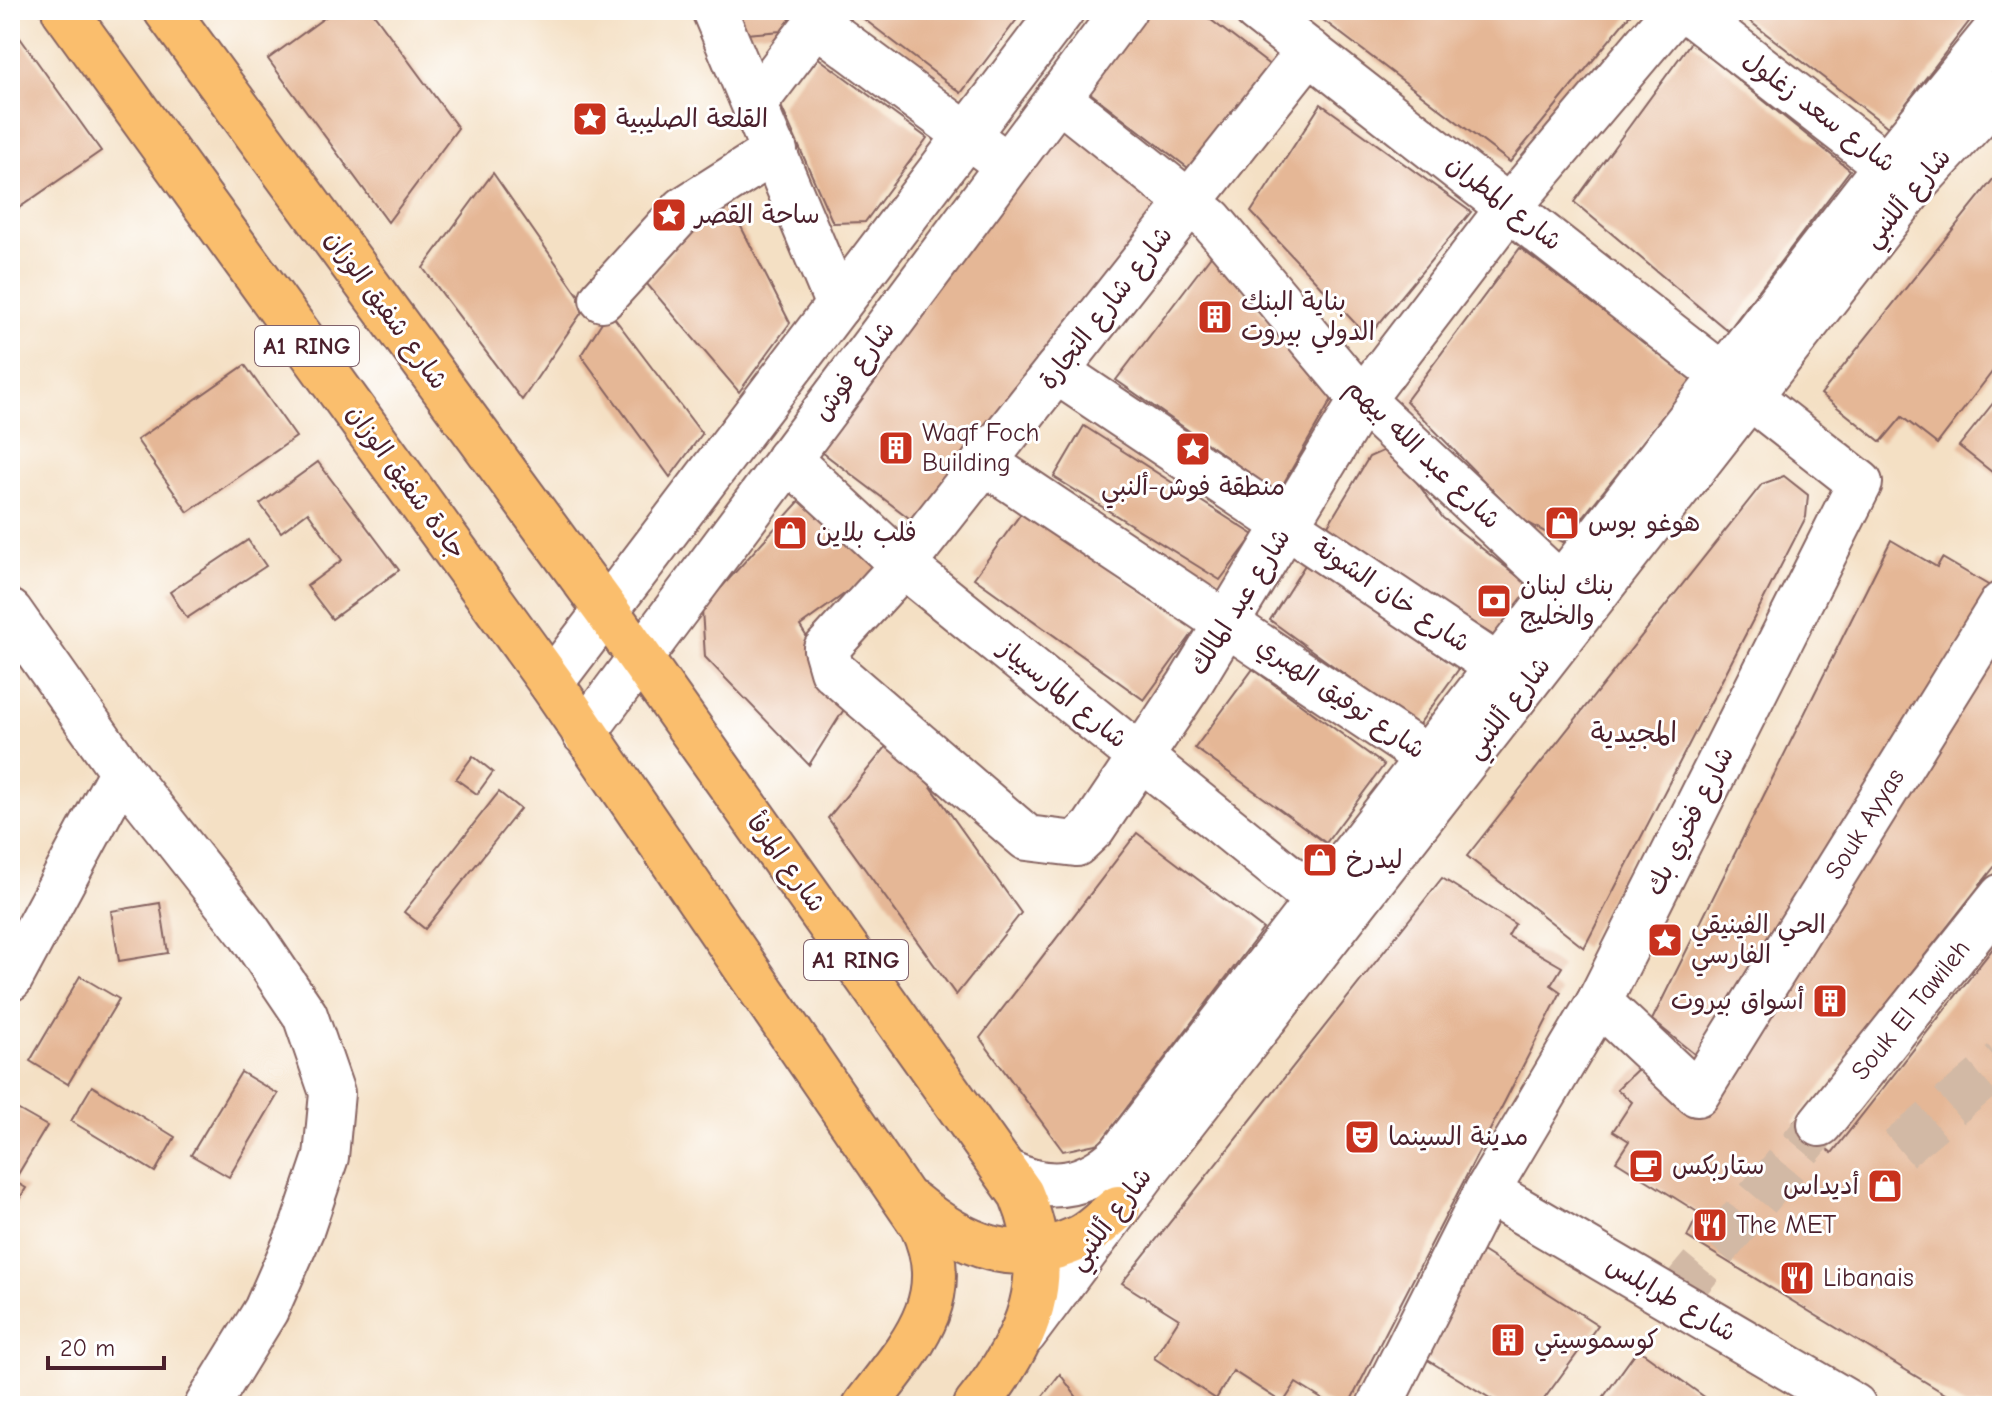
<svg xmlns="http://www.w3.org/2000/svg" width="2012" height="1416" font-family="'Comic Neue','Playpen Sans Arabic',sans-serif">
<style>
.building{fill:#e5b796}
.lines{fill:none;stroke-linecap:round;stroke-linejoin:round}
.minor-tunnel{stroke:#d2b9a5;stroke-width:44;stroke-dasharray:44 22;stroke-linecap:butt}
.minor-casing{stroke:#866361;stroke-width:48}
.highway-casing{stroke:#866361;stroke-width:48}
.minor{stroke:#fff;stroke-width:44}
.highway{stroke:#fabe6d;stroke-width:44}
.labels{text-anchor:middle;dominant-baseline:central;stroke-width:6;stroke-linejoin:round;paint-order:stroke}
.shield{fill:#fff;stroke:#80626b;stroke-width:2}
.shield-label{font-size:24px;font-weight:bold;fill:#4a1f2b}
.street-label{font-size:26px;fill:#4a1f2b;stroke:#fff}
.poi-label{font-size:26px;fill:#4a1f2b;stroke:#fff;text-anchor:start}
.neighbourhood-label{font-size:28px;fill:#4a1f2b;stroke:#fff}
</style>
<rect width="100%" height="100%" fill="#fff"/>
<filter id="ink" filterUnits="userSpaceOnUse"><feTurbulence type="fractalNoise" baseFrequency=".0125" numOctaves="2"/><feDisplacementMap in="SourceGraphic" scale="16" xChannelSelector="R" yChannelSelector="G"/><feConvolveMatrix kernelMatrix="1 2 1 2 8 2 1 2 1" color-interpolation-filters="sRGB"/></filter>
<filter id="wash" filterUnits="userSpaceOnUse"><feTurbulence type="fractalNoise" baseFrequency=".006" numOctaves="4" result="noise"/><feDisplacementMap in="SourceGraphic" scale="32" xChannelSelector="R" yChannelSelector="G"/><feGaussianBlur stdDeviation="1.8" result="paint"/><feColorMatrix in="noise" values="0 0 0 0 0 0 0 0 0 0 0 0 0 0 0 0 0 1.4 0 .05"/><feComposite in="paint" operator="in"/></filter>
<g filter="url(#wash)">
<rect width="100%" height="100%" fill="#f4e0c4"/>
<g id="blocks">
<!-- building -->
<g class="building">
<polygon points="335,10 371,10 458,128 388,222 268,59"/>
<polygon points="735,10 797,10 781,31 746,34"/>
<polygon points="859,10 1024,10 961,93 856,13"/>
<polygon points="1145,10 1198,10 1276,70 1196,174 1085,89"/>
<polygon points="1310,10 1634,10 1510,162"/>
<polygon points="1735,10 1978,10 1888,127"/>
<polygon points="18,35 101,151 10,214 10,41"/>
<polygon points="1691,42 1850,170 1728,331 1574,202"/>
<polygon points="817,57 927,138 865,222 833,223 781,106"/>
<polygon points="1321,104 1471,212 1368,337 1251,212"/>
<polygon points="1058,124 1165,204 921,527 814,446"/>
<polygon points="2002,168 2002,359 1937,444 1902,417 1881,442 1821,394"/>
<polygon points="493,173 586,306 522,400 423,268"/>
<polygon points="708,205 732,209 790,323 739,392 647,284"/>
<polygon points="1520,248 1693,379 1563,542 1521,519 1406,401"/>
<polygon points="1213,253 1332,399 1278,493 1116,380"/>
<polygon points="609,311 702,434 670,477 581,355"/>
<polygon points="245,365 296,437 188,512 137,440"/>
<polygon points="2002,392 2002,480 1959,446"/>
<polygon points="1084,426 1254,535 1220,580 1054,477"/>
<polygon points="1391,447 1443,518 1534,589 1496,637 1324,532 1369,457"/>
<polygon points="318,462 399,570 332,619 307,586 342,560 308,512 281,532 260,504"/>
<polygon points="1784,476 1808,495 1806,517 1584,948 1467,856 1762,484"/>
<polygon points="804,496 883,566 800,626 848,703 809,765 705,657 702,609"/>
<polygon points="1025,508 1195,630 1144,700 974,578"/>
<polygon points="248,540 266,566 187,618 170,592"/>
<polygon points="1891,540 1937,567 1942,558 1995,589 1703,1061 1652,1020"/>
<polygon points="1305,565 1461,666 1417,727 1270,620"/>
<polygon points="2002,642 2002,857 1794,1122 1832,1153 2002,937 2002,1406 1965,1406 1687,1237 1699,1213 1616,1161 1629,1141 1613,1131 1632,1102 1617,1089 1643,1064 1698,1115"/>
<polygon points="1253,669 1384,765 1326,843 1195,748"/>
<polygon points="895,736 1021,913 956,995 828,818"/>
<polygon points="473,756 493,772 477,794 456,779"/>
<polygon points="499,792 520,809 425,929 404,912"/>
<polygon points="1137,833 1263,929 1100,1143 1063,1151 980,1038"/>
<polygon points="1442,878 1515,924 1508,936 1562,967 1551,985 1561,992 1348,1406 1333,1406 1296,1383 1283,1403 1233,1371 1216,1399 1154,1358 1179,1319 1122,1283"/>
<polygon points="160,903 168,953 119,961 111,911"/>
<polygon points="80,976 119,999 68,1084 30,1061"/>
<polygon points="241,1072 278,1094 229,1177 191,1155"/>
<polygon points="92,1086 175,1137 155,1172 71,1121"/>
<polygon points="10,1105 47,1126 14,1181 26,1188 10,1214"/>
<polygon points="1476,1247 1598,1325 1539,1406 1503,1406 1421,1356"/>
<polygon points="1638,1349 1717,1406 1597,1406"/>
<polygon points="1060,1374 1083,1406 1035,1406"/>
</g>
</g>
</g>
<g filter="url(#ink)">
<use href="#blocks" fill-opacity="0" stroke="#866361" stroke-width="2"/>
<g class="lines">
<!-- minor-tunnel -->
<g class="minor-tunnel">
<polyline points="1899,1149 2002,1062"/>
<polyline points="1673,1300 1820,1124"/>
</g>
<defs>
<g id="minor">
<polyline points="714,10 838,305"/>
<polyline points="1256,10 1860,483 1599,1002 1487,1191 1379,1406"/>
<polyline points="1686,10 1886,165 1910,179"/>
<polyline points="816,23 991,153"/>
<polyline points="1309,51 903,565 826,649 832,670 1027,838 1076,844 1093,828 1189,685 1362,400 1510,206 1675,10"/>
<polyline points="1058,98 1211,220 1362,400 1581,604"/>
<polyline points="756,102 826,10"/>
<polyline points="602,299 684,209 775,151"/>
<polyline points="1056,371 1498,667 1523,679"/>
<polyline points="788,459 903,565 1338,917"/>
<polyline points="984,462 1428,758 1452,770"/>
<polyline points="10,612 122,771 10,979"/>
<polyline points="551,683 1062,10"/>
<polyline points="584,733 1124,10"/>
<polyline points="122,771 249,932 305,1015 332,1093 326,1157 302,1228 266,1310 207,1406"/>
<polyline points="1599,1002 1697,1094 2002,604"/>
<polyline points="1820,1124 2002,896"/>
<path d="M1009,1173c42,20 77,14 111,-18l766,-990 116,-142"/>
<polyline points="1487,1191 1854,1406"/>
<polyline points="1024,1334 1144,1173 1916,183 2002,90"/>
</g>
<g id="highway">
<path d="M64,10l487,673 371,542c35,76 -13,123 -57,181"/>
<path d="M166,10l440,600 415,584c35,83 8,145 -45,212"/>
<path d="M913,1204c51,42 101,64 166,34 14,-6 27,-21 39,-30"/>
</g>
</defs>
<!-- minor casing -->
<use href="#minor" class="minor-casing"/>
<!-- highway casing -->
<use href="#highway" class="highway-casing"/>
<!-- minor -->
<use href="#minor" class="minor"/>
<!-- highway -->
<use href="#highway" class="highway"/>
</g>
</g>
<!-- icons -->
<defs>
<symbol id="sight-square" viewBox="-11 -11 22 22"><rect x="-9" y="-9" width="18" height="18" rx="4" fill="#c8321e" stroke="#fff"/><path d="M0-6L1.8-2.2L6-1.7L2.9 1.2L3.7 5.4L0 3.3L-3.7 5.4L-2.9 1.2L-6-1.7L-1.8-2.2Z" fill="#fff"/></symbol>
<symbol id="building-square" viewBox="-11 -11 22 22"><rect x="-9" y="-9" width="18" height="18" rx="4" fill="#c8321e" stroke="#fff"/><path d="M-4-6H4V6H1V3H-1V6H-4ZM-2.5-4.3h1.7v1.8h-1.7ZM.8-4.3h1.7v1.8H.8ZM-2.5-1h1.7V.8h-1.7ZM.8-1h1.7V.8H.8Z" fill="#fff"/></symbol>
<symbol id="shop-square" viewBox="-11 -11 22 22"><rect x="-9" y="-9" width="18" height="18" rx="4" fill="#c8321e" stroke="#fff"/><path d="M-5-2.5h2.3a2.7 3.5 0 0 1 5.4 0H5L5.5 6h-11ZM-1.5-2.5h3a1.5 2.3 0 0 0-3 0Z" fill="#fff"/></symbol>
<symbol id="bank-square" viewBox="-11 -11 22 22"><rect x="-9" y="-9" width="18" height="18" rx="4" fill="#c8321e" stroke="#fff"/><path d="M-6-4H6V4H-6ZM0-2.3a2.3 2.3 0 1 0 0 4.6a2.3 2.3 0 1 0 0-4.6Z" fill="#fff"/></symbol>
<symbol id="theatre-square" viewBox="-11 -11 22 22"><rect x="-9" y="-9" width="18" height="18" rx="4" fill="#c8321e" stroke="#fff"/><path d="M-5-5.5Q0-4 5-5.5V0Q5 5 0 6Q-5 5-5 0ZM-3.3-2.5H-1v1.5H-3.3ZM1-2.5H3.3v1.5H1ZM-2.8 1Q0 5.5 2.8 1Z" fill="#fff"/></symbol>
<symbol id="cafe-square" viewBox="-11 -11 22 22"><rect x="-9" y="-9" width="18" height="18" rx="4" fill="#c8321e" stroke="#fff"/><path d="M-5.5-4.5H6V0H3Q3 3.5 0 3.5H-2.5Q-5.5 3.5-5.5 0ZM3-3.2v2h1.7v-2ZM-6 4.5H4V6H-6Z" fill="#fff"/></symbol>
<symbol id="restaurant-square" viewBox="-11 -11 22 22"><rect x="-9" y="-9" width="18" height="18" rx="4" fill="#c8321e" stroke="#fff"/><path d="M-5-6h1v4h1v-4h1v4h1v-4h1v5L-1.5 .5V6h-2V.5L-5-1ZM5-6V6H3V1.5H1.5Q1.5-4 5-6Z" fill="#fff"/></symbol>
</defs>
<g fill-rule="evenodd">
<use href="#sight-square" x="570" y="99" width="40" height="40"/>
<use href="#sight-square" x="649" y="195" width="40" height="40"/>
<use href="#building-square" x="1195" y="297" width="40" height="40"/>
<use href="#building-square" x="876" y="428" width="40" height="40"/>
<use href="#sight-square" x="1173" y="429" width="40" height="40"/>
<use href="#shop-square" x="1542" y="503" width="40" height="40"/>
<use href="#shop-square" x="770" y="513" width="40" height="40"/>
<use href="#bank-square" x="1474" y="581" width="40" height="40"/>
<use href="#shop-square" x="1300" y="840" width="40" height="40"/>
<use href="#sight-square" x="1645" y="920" width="40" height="40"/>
<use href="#building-square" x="1810" y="981" width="40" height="40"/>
<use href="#theatre-square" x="1342" y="1117" width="40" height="40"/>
<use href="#cafe-square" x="1626" y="1146" width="40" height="40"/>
<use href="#shop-square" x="1865" y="1166" width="40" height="40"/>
<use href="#restaurant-square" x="1690" y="1205" width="40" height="40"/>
<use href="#restaurant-square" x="1777" y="1258" width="40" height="40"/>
<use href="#building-square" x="1488" y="1320" width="40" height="40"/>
</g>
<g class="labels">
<!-- shield labels -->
<g class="shield">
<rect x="255" y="326" width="104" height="40" rx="6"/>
<rect x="804" y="940" width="104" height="40" rx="6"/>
</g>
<g class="shield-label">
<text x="307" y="346">A1 RING</text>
<text x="856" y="960">A1 RING</text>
</g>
<!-- street labels -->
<g class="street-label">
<text transform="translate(1819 112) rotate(37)">شارع سعد زغلول</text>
<text transform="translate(1907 198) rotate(-50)">شارع أللنبي</text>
<text transform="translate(1504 203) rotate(38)">شارع المطران</text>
<text transform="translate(1106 308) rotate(-52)">شارع شارع التجارة</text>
<text transform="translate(386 310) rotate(54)">شارع شفيق الوزان</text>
<text transform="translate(854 371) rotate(-53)">شارع فوش</text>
<text transform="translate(1423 454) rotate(44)">شارع عبد الله بيهم</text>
<text transform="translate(406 482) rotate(54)">جادة شفيق الوزان</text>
<text transform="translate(1391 595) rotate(34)">شارع خان الشونة</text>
<text transform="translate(1240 602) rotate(-58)">شارع عبد المالك</text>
<text transform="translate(1063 694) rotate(39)">شارع المارسيياز</text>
<text transform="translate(1341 698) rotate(34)">شارع توفيق الهبري</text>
<text transform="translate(1508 708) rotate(-52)">شارع أللنبي</text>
<text transform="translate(1690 821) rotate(-63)">شارع فخري بك</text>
<text transform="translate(1865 824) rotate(-58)">Souk Ayyas</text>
<text transform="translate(786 863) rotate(54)">شارع المرفأ</text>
<text transform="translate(1911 1010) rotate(-51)">Souk El Tawileh</text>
<text transform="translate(1110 1219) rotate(-53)">شارع أللنبي</text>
<text transform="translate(1671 1299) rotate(30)">شارع طرابلس</text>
</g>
<!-- poi labels -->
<g class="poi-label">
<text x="616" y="119">القلعة الصليبية</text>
<text x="695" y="215">ساحة القصر</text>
<text x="1241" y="302">بناية البنك<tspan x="1241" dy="30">الدولي بيروت</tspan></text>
<text x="922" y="433">Waqf Foch<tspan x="922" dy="30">Building</tspan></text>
<text x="1193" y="487" text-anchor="middle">منطقة فوش-ألنبي</text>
<text x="1588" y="523">هوغو بوس</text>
<text x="816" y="533">فلب بلاين</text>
<text x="1520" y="586">بنك لبنان<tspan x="1520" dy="30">والخليج</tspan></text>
<text x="1346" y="860">ليدرخ</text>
<text x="1691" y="925">الحي الفينيقي<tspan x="1691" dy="30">الفارسي</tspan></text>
<text x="1804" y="1001" text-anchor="end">أسواق بيروت</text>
<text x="1388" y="1137">مدينة السينما</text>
<text x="1672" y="1166">ستاربكس</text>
<text x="1859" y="1186" text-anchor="end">أديداس</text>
<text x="1736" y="1225">The MET</text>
<text x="1823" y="1278">Libanais</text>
<text x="1534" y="1340">كوسموسيتي</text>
</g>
<!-- neighbourhood labels -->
<g class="neighbourhood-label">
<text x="1634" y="733">المجيدية</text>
</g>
</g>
<!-- margin -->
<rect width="2012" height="1416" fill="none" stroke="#fff" stroke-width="40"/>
<!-- scale -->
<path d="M48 1356v12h116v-12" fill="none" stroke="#4a1f2b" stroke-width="4"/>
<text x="60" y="1356" font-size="24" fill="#4a1f2b" stroke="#ffffff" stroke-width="6" paint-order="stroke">20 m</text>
</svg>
